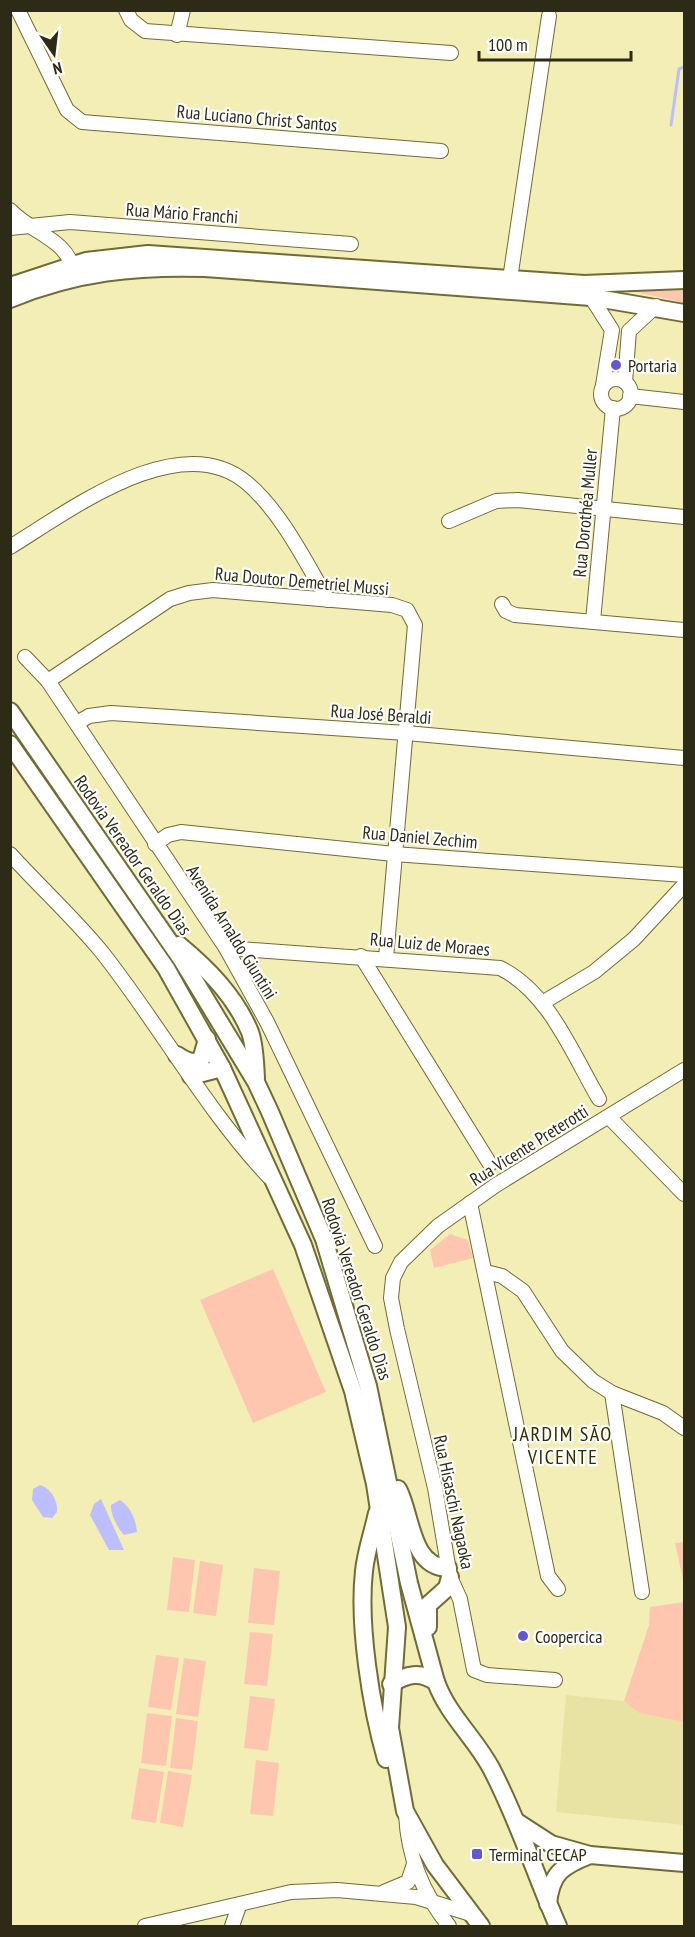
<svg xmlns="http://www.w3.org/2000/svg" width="695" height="1937" font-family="'PT Sans Narrow',sans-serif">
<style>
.built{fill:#e9e3a3}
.green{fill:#ffc6af}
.water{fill:#bcbeff}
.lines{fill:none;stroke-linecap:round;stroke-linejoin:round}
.stream{stroke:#bcbeff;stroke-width:3}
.minor-casing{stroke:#706b37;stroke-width:16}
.major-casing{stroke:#706b37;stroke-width:20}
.minor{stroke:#fff;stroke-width:14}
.major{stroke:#fff;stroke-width:16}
.poi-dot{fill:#6457d0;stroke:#fff;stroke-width:2}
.labels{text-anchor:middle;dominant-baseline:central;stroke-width:4.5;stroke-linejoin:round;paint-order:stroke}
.street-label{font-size:18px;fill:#2d2b15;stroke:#fff}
.poi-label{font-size:18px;fill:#2d2b15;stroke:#fff;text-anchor:start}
.neighbourhood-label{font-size:20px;letter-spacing:1.5px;fill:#2f2b02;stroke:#fff}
</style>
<rect width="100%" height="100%" fill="#f3eeb6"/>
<!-- built -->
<polygon class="built" points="566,1695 624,1701 639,1713 684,1722 684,1825 556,1812"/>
<!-- green -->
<g class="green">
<polygon points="684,288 684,303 632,291"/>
<polygon points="450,1234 468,1240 473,1258 434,1268 430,1250"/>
<polygon points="273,1269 326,1392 253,1423 200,1300"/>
<polygon points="684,1542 684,1584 675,1543"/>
<polygon points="173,1557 195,1560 189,1612 167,1610"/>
<polygon points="200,1561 223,1565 216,1616 193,1613"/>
<polygon points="254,1568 280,1571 274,1625 248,1623"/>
<polygon points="684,1602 684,1722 639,1713 624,1701 649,1625 650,1607"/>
<polygon points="250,1632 273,1634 267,1686 244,1684"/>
<polygon points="156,1655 179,1658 171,1710 148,1707"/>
<polygon points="184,1658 206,1661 198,1717 176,1714"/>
<polygon points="250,1696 275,1699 268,1751 244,1748"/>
<polygon points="147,1713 172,1716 166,1766 141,1763"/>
<polygon points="176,1718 198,1721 192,1770 170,1768"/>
<polygon points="256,1760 279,1763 273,1816 250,1814"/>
<polygon points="139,1768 164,1772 156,1823 131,1819"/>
<polygon points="168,1771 192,1775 183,1827 160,1823"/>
</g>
<!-- water -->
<g class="water">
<path d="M40,1485c12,4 18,16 17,27l-5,6 -9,-1 -11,-17 1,-11z"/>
<polygon points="101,1499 124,1550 109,1550 90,1515 94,1504"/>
<path d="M120,1500c10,6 16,20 17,32l-13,3c-6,-6 -14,-21 -13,-30z"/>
</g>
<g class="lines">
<!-- stream -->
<polyline class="stream" points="671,125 679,69 684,67"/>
<defs>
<g id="minor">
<polyline points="18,10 67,110 82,122 441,151"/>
<polyline points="126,10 131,20 145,31 451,53"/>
<polyline points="177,35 183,10"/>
<path d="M10,210c22,24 56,27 65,63"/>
<polyline points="10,228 70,222 351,244"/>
<polyline points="510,279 549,16"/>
<polyline points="591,297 612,330 603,385"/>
<circle cx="616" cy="394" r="15"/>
<polyline points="625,382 629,331 656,306"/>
<polyline points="630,396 684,402"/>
<polyline points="449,521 496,501 518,500 684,517"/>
<path d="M10,547c59,-36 170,-121 237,-64 35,30 58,78 81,117"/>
<polyline points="502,604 506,611 515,615 684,630"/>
<polyline points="593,621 613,408"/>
<polyline points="25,657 48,681 226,948 267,1022 375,1246"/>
<polyline points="48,681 170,599 189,593 213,590 392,605 407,610 415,625 386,958"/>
<polyline points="77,723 89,716 111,713 406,733 684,758"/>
<polyline points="155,844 168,835 181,832 394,854 684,875"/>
<path d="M10,854c30,33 63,63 91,97 58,73 104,158 168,226"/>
<path d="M226,948l274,20c49,24 72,85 99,131"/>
<polyline points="361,956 490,1164"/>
<polyline points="542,1003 594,972 634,939 684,885"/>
<polyline points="609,1117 684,1194"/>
<polyline points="470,1203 548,1576 558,1589"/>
<polyline points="486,1272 502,1276 523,1291 562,1351 593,1381 612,1393 663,1413 684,1428"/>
<polyline points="612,1393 642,1592"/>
<polyline points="555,1680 487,1675 474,1670 460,1599 450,1577 435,1488 397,1329 391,1298 393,1278 401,1262 438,1226 496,1185 684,1070"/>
<path d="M406,1814c2,43 16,78 43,112"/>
<polyline points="384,1892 408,1882 414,1864"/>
<polyline points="145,1926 291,1892 337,1890 416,1897 471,1914"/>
<polyline points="232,1926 239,1906"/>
</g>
<g id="major">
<polyline points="10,286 86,261 148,254 584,284 684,280"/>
<path d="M10,299c66,-27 125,-33 195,-31l386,29 93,16"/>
<path d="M10,711l172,249 74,122 14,30 54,127 44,147 41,197 27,99c12,33 39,56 55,86 27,51 44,106 67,158"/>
<polyline points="10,744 166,968 222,1068 303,1245 353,1391 375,1484 397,1627 390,1728 405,1811 435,1865 481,1926"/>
<path d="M179,945c29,24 56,51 71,87 5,14 5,31 6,46"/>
<path d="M177,1055c9,6 15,9 24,5l6,-21"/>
<polyline points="191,1076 222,1068"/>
<path d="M398,1489c14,26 12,78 50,79"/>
<path d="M377,1513c-4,19 -11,38 -13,58 -6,54 7,136 22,188"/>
<polyline points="428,1627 428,1605 447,1588 450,1577"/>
<path d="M391,1684c16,-10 29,-13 45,-2"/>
<polyline points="517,1822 551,1844 590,1855 684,1863"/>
<path d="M548,1904c3,-31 14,-38 42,-49"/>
</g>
</defs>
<!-- minor casing -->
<use href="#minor" class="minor-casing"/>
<!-- major casing -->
<use href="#major" class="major-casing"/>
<!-- minor -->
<use href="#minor" class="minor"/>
<!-- major -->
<use href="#major" class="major"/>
</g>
<!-- markers -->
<g class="poi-dot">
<circle cx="616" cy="365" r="6"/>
<circle cx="523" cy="1636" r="6"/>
<rect x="471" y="1848" width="12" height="12" rx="3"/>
</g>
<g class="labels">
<!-- street labels -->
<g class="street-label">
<text transform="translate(257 118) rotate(5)">Rua Luciano Christ Santos</text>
<text transform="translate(182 213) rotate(4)">Rua Mário Franchi</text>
<text transform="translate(585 513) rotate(-85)">Rua Dorothéa Muller</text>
<text transform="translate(302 581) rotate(5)">Rua Doutor Demetriel Mussi</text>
<text transform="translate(381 714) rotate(4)">Rua José Beraldi</text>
<text transform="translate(420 837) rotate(5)">Rua Daniel Zechim</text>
<text transform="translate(133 855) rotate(55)">Rodovia Vereador Geraldo Dias</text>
<text transform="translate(232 932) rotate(58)">Avenida Arnaldo Giuntini</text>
<text transform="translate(430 944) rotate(5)">Rua Luiz de Moraes</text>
<text transform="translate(529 1145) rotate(-32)">Rua Vicente Preterotti</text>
<text transform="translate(357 1289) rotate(72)">Rodovia Vereador Geraldo Dias</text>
<text transform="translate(454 1502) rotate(78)">Rua Hisaschi Nagaoka</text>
</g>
<!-- poi labels -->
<g class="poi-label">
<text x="628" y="365">Portaria</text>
<text x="535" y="1636">Coopercica</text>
<text x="489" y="1854">Terminal CECAP</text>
</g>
<!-- neighbourhood labels -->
<g class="neighbourhood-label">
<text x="563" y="1434">JARDIM SÃO<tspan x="563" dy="23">VICENTE</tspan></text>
</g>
</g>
<!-- border -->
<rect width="695" height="1937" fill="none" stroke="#2d2b15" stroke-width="24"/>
<!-- north arrow -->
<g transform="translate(54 54) rotate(166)" stroke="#ffffff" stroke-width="4.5" paint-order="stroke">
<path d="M0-4.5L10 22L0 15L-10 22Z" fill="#2d2b15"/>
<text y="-9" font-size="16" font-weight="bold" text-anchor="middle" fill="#2d2b15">N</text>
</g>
<!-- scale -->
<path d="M479 51v9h152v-9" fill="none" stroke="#2d2b15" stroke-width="3"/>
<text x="488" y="51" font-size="18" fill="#2d2b15" stroke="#ffffff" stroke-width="4.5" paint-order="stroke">100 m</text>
</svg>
